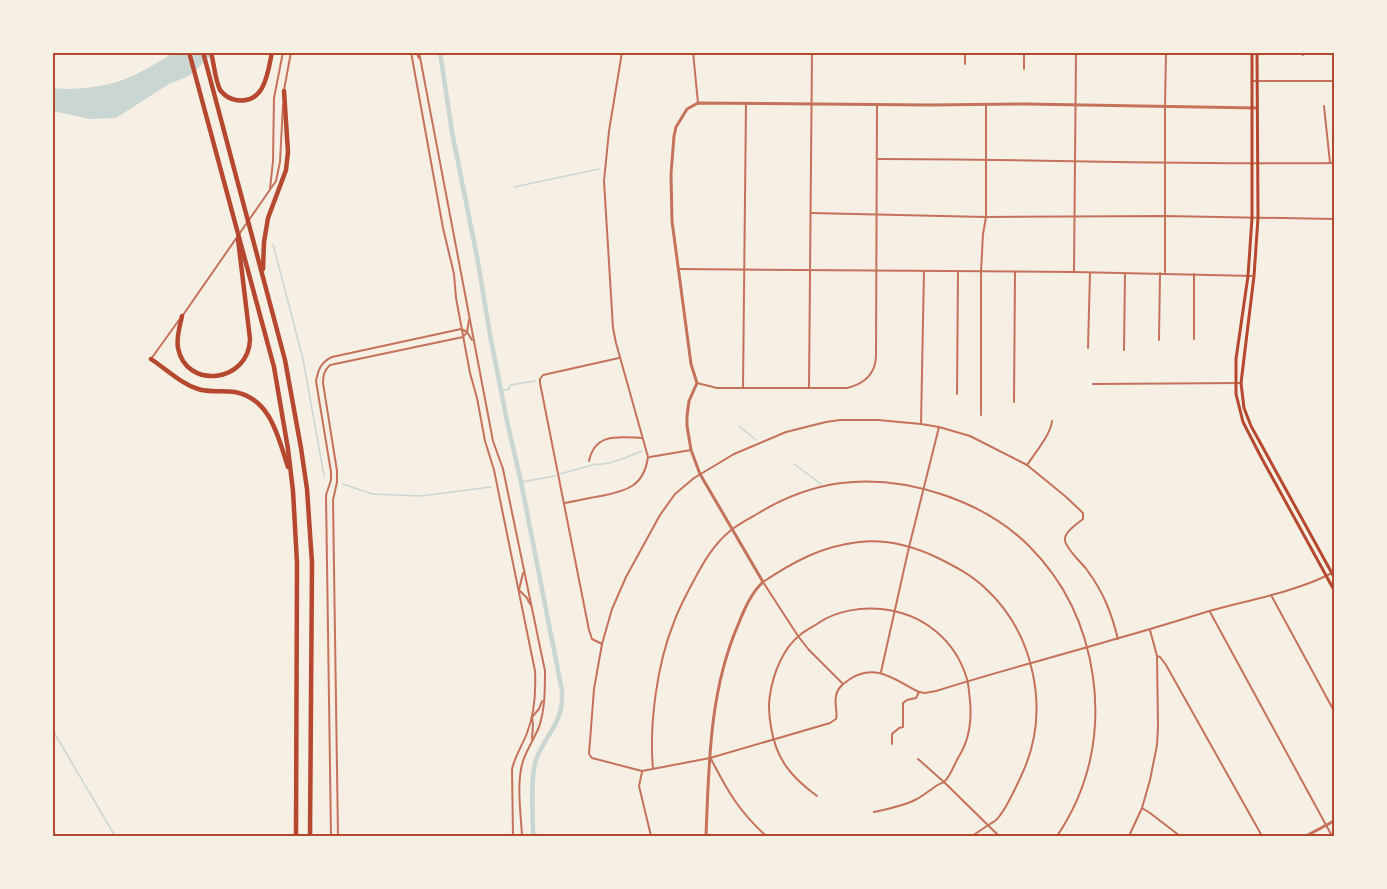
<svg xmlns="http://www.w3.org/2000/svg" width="1387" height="889" font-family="Rubik,sans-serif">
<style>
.water{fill:#c9d6d2}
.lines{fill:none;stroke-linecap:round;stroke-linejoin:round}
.stream{stroke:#c9d6d2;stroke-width:1.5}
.canal{stroke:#c9d6d2;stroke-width:4.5}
.minor{stroke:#c5725c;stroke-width:2}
.tertiary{stroke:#c5725c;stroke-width:3}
.secondary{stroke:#b5482f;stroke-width:3}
.motorway{stroke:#b5482f;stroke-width:4.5}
.neatline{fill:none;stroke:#b5482f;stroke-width:2}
</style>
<rect width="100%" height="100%" fill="#f6efe4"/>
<!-- water -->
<path class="water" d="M172,53h42l-25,23 -20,8 -53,34 -27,1 -36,-8 -1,-23c23,3 50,-1 71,-8 17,-7 32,-16 47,-25z"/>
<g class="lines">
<!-- stream -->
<g class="stream">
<polyline points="514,187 599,169"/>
<polyline points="273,244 303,359 324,476"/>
<polyline points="501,391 509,389 510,385 535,381"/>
<polyline points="739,426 756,440"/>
<polyline points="794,464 821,484"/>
<path d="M560,474l36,-10c12,2 33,-8 46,-13"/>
<polyline points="521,482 555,476"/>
<polyline points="343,484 372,494 421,496 491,487"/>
<polyline points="52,729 115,836"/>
</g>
<!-- canal -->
<path class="canal" d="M440,52l12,80 26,130 12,73 17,86 14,61 41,209c2,32 -16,42 -26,69 -6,17 -3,55 -3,74l3,2"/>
<!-- minor -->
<g class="minor">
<path d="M411,52l32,176 11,46 2,24 14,75 7,25 8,43 9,29 41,201c1,21 0,42 -8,62 -5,13 -12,23 -15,36l1,67"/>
<polyline points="416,52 419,58"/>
<path d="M419,52l74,389 10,28 42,202c0,19 0,38 -6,56 -5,12 -12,22 -16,34 -7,22 -2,53 -1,75"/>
<polyline points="693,52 698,103"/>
<polyline points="1303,55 1303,52"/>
<polyline points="965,64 965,52"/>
<polyline points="1024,69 1024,52"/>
<polyline points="1252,81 1334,81"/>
<polyline points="284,90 291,52"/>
<polyline points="1324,106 1330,163"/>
<path d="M877,159c152,0 305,6 457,4"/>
<polyline points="270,189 273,161 274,98 283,52"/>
<polyline points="811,213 986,217 1165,216 1334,219"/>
<polyline points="678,269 1074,272 1254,276"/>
<polyline points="1074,272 1076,52"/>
<polyline points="1165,272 1165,106 1166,52"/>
<polyline points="183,315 276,181 280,162 283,104"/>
<polyline points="1194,339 1194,274"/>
<polyline points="1159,340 1160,273"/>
<polyline points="1088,348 1090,273"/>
<polyline points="1124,350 1125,273"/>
<polyline points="151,359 179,320"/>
<path d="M697,383l20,5h130c17,-4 28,-14 29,-31l1,-252"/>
<polyline points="1093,384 1241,383"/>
<polyline points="743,388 746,103"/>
<polyline points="809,388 812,52"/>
<polyline points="957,394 958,271"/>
<polyline points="1014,402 1015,272"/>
<polyline points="981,415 981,272 983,234 986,217 986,104"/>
<polyline points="921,424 924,271"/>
<polyline points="650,457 691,450"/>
<path d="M589,461c6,-29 31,-24 53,-23"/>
<path d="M1027,465c8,-12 24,-31 25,-44"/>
<path d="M564,503c12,-2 25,-5 37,-7 26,-5 43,-10 47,-39l-32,-114 -3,-15 -9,-147 5,-50 13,-79"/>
<polyline points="519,590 527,598 530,604"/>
<polyline points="519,590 523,573"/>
<polyline points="1271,595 1334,711"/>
<polyline points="1210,612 1332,836"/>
<path d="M1118,639c-7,-27 -14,-46 -31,-69 -5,-7 -22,-22 -22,-30 -1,-8 12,-16 18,-21v-6l-18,-17 -38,-31 -57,-29 -31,-9 -18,-3 -43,-4h-38l-14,2 -40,10 -52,22 -40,24 -19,16 -15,21 -34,62 -14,32 -10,35 -8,45 -5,65 3,4 50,13 68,-13 120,-35 6,-4c2,-7 -2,-15 0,-23 1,-8 8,-13 14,-17 26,-17 46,2 69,13l6,1 11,-2c60,-19 122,-35 183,-53 29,-8 58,-17 87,-26 42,-12 87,-19 126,-39"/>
<polyline points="602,644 592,639 589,630 540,383 540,379 543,375 619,358"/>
<polyline points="1157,656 1160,657 1166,665 1262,836"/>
<polyline points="881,672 909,547 939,427"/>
<path d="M842,683l-33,-33 -11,-14 -35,-54c30,-20 59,-36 96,-40 27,-3 54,4 79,16 16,8 32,16 46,29 51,46 67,125 38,187 -6,13 -17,39 -27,47 -3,2 -6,3 -8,5 -5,3 -10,7 -15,10"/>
<polyline points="532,739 533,724 532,717 539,709 542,701"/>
<polyline points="892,744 892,734 899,728 903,727 903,703 907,700 916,698 919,692"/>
<path d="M711,759c17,33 28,52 55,77"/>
<polyline points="918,759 944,782 999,836"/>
<path d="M653,769c-4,-45 4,-105 21,-147 5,-14 12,-27 19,-40 10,-19 20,-37 37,-51 8,-7 18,-12 27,-17 26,-16 54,-27 84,-31 64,-8 142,17 188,63 36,36 57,81 64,131 8,57 -4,112 -36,159"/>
<polyline points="642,772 639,786 651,836"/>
<path d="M817,796c-26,-19 -41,-37 -46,-69 -2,-11 -3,-21 -1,-32 3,-21 13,-47 30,-60 6,-5 13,-8 20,-13 17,-11 40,-15 61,-13 41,4 74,30 86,70 2,7 2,15 3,22 2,21 -1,40 -12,57 -4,7 -8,19 -14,24 -3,2 -6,2 -8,4 -6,4 -12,9 -19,13 -13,7 -29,10 -43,13"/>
<polyline points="1142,808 1150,813 1180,836"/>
<path d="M331,836l-5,-341 5,-15v-8l-15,-91c2,-11 5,-19 16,-24l129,-28 6,3 5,8"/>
<path d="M338,836l-5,-336 4,-18v-11l-14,-88c0,-8 1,-12 7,-18l133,-28 4,-5 2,-12"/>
<polyline points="1129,836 1142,808 1150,780 1157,745 1158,727 1157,656 1150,630"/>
</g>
<!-- tertiary -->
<g class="tertiary">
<path d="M706,836c3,-71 3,-144 32,-211 6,-15 13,-32 25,-43l-63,-108 -9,-24 -4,-24v-10l2,-15 8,-18 -6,-19 -19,-143 -1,-47 3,-38 2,-9 11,-18 11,-6 231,2 97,-1 231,4"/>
<polyline points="1306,836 1334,821"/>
</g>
<!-- secondary -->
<g class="secondary">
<polyline points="1252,52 1252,218 1248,276 1236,359 1236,394 1243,422 1261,457 1334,590"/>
<polyline points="1257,52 1258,218 1254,276 1241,383 1244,408 1251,426 1334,577"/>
</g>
<!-- motorway -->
<g class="motorway">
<polyline points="189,52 274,367 288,449 293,491 297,563 296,836"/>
<polyline points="203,52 285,360 301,448 307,489 312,563 310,836"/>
<path d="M211,52c3,12 4,27 9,38 4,5 10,9 16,10 29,5 32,-28 36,-48"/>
<polyline points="263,269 264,242 268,218 286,170 288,152 284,91"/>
<path d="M182,316c-2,10 -6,21 -4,32 8,42 71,35 72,-9l-12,-100"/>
<path d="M151,359c15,10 29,24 47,30 12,4 24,1 37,3 36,7 43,45 53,75"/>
</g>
</g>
<!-- border -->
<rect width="1387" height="889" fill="none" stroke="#f6efe4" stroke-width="108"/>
<rect x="54" y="54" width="1279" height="781" class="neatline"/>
</svg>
